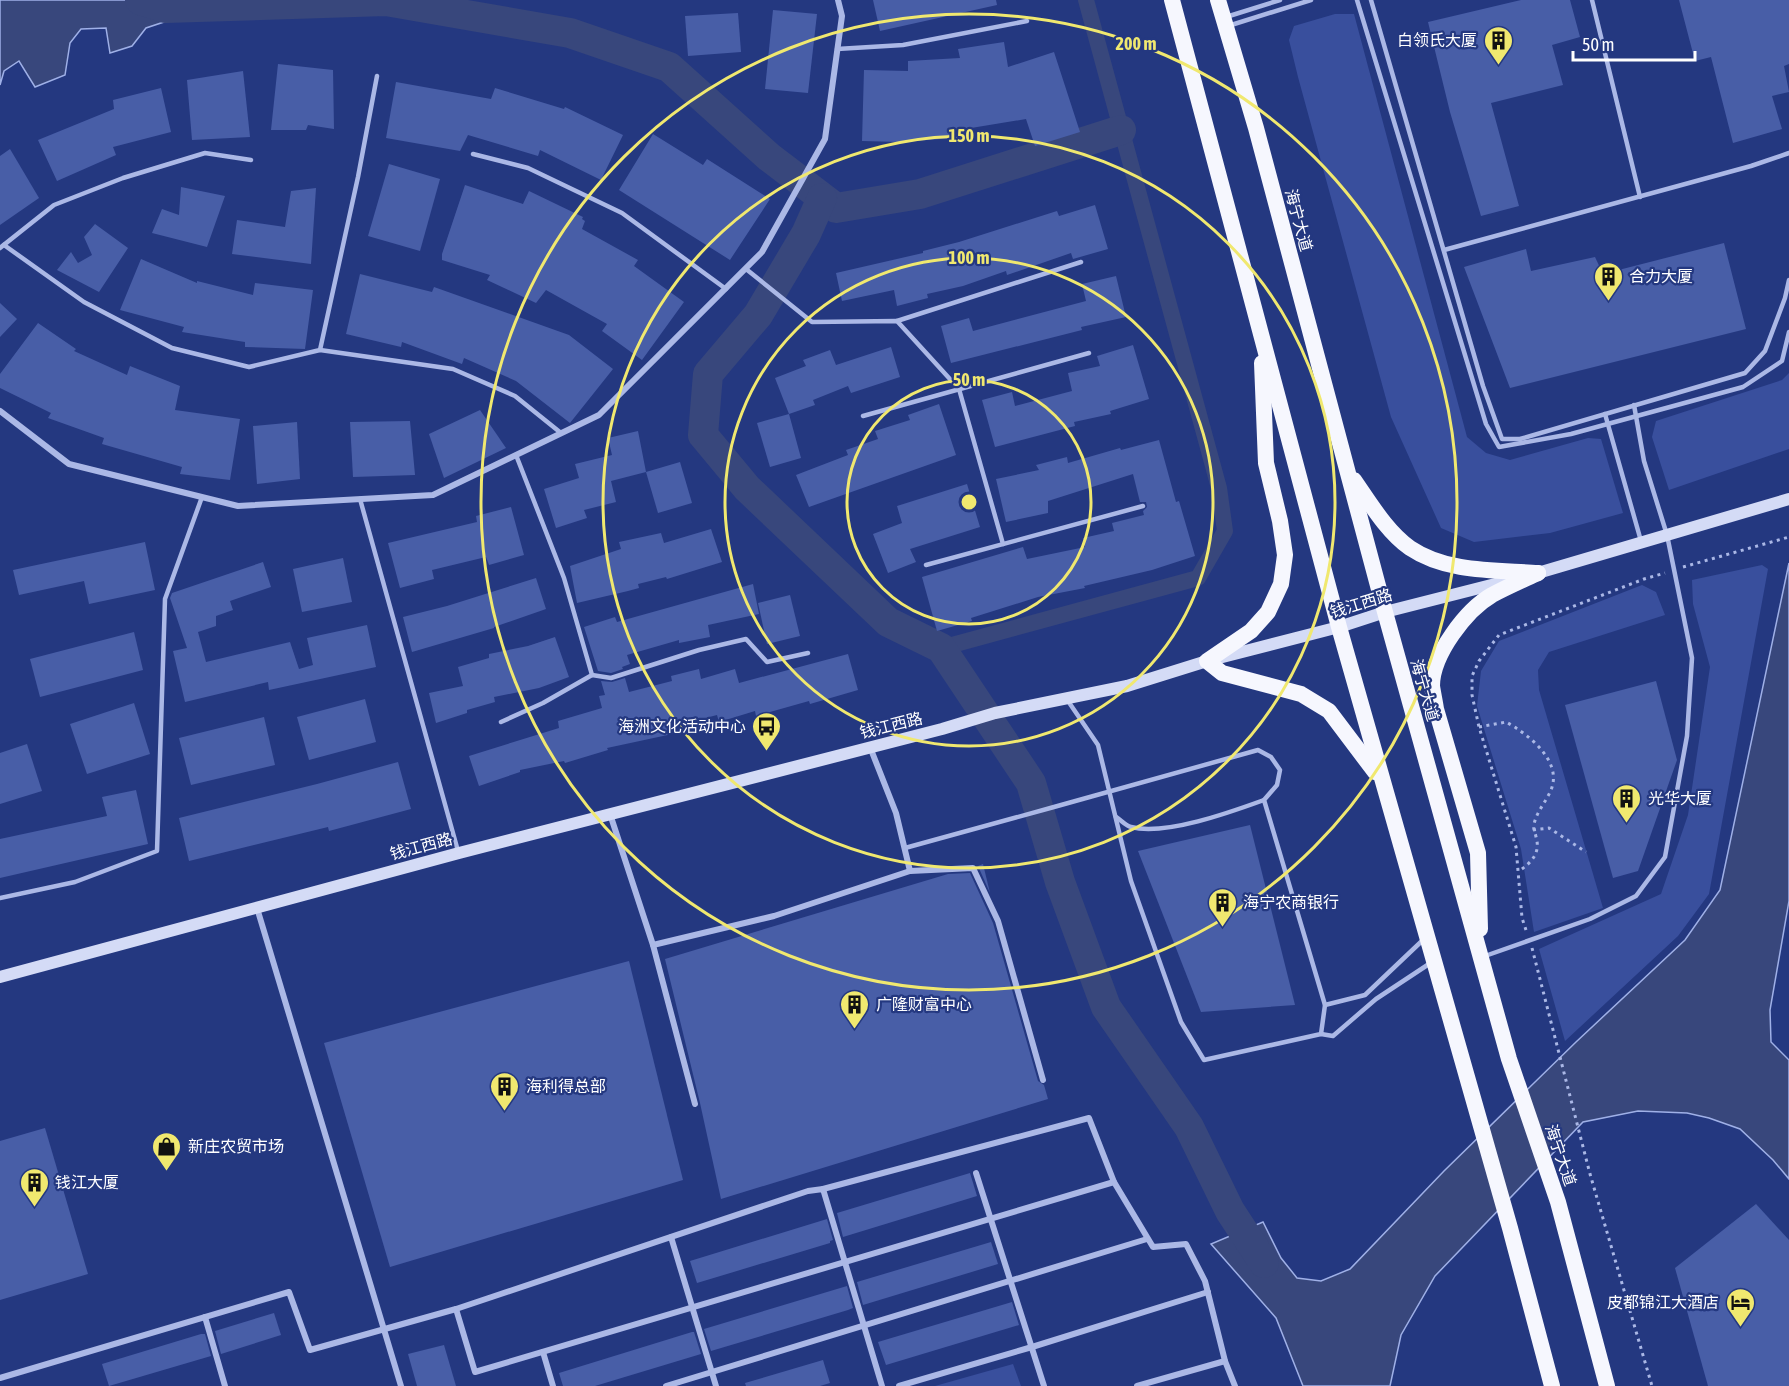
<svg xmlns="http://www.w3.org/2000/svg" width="1789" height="1386" font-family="'Asap Condensed','Noto Sans SC',sans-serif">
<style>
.green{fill:#394f9d}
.water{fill:#38477c;stroke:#9fb0e7;stroke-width:1.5}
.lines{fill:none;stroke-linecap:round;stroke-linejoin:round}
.canal{stroke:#38477c;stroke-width:16}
.river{stroke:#38477c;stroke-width:30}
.building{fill:#485ea7}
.path{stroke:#abb8e6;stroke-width:3;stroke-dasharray:3 4.5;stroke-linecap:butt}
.service{stroke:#abb8e6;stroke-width:4.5}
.minor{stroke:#abb8e6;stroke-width:6}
.secondary{stroke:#d4dbf6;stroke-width:12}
.trunk{stroke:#f6f7fe;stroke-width:16}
.ring{fill:none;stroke:#f0e86f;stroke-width:3}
.labels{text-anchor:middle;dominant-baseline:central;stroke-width:4.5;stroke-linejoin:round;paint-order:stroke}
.poi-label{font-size:16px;fill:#fff;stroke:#243880;text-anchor:start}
.street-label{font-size:16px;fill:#fff;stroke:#243880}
.centre{fill:#f0e86f;stroke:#243880;stroke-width:3}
.ring-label{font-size:18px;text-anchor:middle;font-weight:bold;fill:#f0e86f;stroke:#243880;stroke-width:4.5;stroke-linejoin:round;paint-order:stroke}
</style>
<rect width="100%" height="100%" fill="#243880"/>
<!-- green -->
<g class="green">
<polygon points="1335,14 1354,14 1467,437 1486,453 1510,460 1588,438 1601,439 1623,513 1550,533 1474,542 1441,528 1391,417 1298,77 1289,40 1294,26"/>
<polygon points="1789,373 1789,449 1669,490 1652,437 1656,421 1782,380"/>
<polygon points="1762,565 1768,569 1709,894 1678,936 1565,1041 1539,949 1661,894 1688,815 1710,667 1693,604 1692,580"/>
<polygon points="1642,585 1656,592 1665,615 1549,652 1538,670 1539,690 1603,908 1534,932 1521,849 1477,706 1481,671 1499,641"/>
<polygon points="1013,1364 1021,1386 935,1386"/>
</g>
<!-- water -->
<g class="water">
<polygon points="0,0 154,0 167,21 146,28 132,46 110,53 106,28 81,29 70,43 65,75 35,87 19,61 4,71 0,85"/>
<polygon points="1789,563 1789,901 1770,1010 1771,1042 1789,1060 1789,1179 1773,1160 1740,1129 1709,1118 1687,1113 1638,1111 1583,1122 1435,1276 1401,1335 1390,1386 1303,1386 1276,1318 1211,1244 1263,1222 1281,1258 1297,1278 1321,1281 1350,1269 1444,1171 1576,1042 1685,940 1720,890"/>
</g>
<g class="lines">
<!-- canal -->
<polyline class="canal" points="941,648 1198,578 1225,531 1219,488 1086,0"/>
<!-- river -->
<g class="river">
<polyline points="140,0 165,8 386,1 570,33 669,67 769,157 836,208 920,194 1121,130"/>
<polyline points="822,198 806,234 758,315 708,374 703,435 747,488 888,622 941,648 1031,783 1060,882 1106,1007 1189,1127 1230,1211 1264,1263"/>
</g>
</g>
<!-- building -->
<g class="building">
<polygon points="873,0 996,0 997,5 880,31"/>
<polygon points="1521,0 1570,0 1580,37 1552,45 1563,85 1491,103 1519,206 1481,216 1450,112 1428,22"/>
<polygon points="1679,0 1789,0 1789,64 1784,66 1789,92 1772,96 1782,129 1733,143 1711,57 1695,61"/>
<polygon points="773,10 817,14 808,93 765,89"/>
<polygon points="738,13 741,52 688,56 685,16"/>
<polygon points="1004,42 1008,67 1054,52 1080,132 1035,146 1026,119 953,131 953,138 901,142 862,141 864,70 908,71 908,61 960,58 958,49"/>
<polygon points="278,64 333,70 334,129 308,125 306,130 271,130"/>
<polygon points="243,71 250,137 192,140 187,80"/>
<polygon points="396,82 491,99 495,88 564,109 565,107 623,135 601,180 540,150 538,156 468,135 460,151 386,138"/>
<polygon points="161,88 171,132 113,147 116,155 57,181 38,140 114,109 113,100"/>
<polygon points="653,134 703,165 707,159 770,199 730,260 619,190"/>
<polygon points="10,149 39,198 0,225 0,156"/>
<polygon points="389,164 440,179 420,251 368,236"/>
<polygon points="465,185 523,204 529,191 583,217 582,219 585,221 582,229 638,260 634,266 684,302 642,360 602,331 607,324 546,290 536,303 487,280 490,275 442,260 442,254"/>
<polygon points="181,187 225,196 207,247 152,233 162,209 179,215"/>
<polygon points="316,188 311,264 232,254 237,220 285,227 291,191"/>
<polygon points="1095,205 1108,249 1073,259 1071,253 1007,275 1006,271 963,286 927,294 928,298 897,306 894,290 842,301 836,273 923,253 923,251 959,242 1057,211 1059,216"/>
<polygon points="95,224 128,248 99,292 57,270 71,252 78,263 92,255 84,237"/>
<polygon points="1724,243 1746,329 1510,388 1464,267 1526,249 1531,271 1595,257 1603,274"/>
<polygon points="141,259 197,283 197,281 253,295 255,283 313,290 305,349 245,347 245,342 182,332 184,327 120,310"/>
<polygon points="360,274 432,292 434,287 569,335 613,369 570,423 516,381 464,358 462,364 402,342 401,347 346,334"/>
<polygon points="1116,276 1126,317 1081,327 1082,330 951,363 941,326 969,318 973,331 1086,301 1082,284"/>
<polygon points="0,303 17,319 0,337"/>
<polygon points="38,323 76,349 74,351 127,375 130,366 180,386 175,410 240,419 230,480 180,474 182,467 102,444 104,438 48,418 51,413 0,388 0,374"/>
<polygon points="1133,345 1149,399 1110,411 1111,414 1074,422 1075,426 995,447 982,400 1012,392 1015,406 1072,391 1068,373 1100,366 1097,356"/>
<polygon points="891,347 900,377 851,393 848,386 813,400 815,405 789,414 775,378 806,366 803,360 830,350 836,365"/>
<polygon points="939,404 956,455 809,507 796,475 848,455 846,450 878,439 875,431 910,420 908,415"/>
<polygon points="480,410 506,448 444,478 429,434"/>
<polygon points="789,414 801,458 770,467 757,423"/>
<polygon points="410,421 415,475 353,477 350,422"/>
<polygon points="297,422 300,479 257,484 253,426"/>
<polygon points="638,431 646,472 611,481 616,502 584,510 587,518 556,528 544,489 579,478 575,464 612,455 608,438"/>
<polygon points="1159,440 1176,502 1179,501 1195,556 1152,570 1084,586 1085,588 1038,597 971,618 972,621 937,631 922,577 1023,547 1027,559 1085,547 1083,538 1114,531 1112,523 1144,515 1143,511 1147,507 1146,502 1140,502 1133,474 1048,501 1048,513 1006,522 996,479 1039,470 1036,465 1067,457 1068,463 1120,448 1121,450"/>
<polygon points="680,462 692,503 658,513 646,472"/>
<polygon points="967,484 980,527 910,549 916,562 888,573 873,534 902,523 897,506"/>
<polygon points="511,507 524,555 489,565 486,557 432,570 434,579 400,588 388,543 477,522 476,516"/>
<polygon points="711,529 722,562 667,579 666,577 638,584 639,588 628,591 577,603 570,566 621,549 619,542 661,533 664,543"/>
<polygon points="145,542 155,590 89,604 84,581 19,595 13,570"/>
<polygon points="343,558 352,602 302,612 293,569"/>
<polygon points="263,562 271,587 230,601 233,610 216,616 216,626 198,632 206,662 290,642 299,669 313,665 307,638 367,625 376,667 269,690 268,682 185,702 173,651 187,648 170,598 172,593"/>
<polygon points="536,578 546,609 494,627 494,628 412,652 403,617 447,606"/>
<polygon points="753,584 759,614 708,625 710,637 679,643 679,640 627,655 630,664 622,667 623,669 611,673 598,671 584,627 615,617 617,622"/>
<polygon points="790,595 800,636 767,644 758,603"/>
<polygon points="134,632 143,670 40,697 30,659"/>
<polygon points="555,637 569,677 539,688 494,697 495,702 467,710 467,713 436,723 429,693 463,686 458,667 489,658 489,654 528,646"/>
<polygon points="848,654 858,690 810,704 809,701 756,716 755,711 719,722 717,715 675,726 677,733 607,748 608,750 565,763 564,761 520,770 520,772 479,786 469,756 559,728 558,721 602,708 599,696 605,695 601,681 612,682 625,678 629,692 672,681 671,676 699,669 701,679 735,669 739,683"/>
<polygon points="1656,681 1677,760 1638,871 1613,878 1565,705"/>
<polygon points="365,699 376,742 309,760 297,717"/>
<polygon points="134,703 150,754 87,774 70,724"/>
<polygon points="264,717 275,765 191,785 179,738"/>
<polygon points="27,744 42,791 0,804 0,753"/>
<polygon points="398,762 411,809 329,831 328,827 189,861 179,818 317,784"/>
<polygon points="136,790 148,844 0,878 0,839 107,816 102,797"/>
<polygon points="1250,825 1295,1005 1201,1012 1138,851"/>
<polygon points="983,864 990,893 978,866"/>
<polygon points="970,873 993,923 1038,1081 1044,1085 1048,1099 721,1199 700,1103 665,959 948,874"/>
<polygon points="629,961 683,1180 390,1267 324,1043"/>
<polygon points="45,1128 88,1274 0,1300 0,1141"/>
<polygon points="970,1173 977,1196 843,1237 837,1213"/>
<polygon points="1756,1204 1789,1240 1789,1386 1708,1386 1675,1268"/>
<polygon points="827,1219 833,1240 830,1241 830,1243 697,1283 690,1261"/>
<polygon points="991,1242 998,1264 863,1305 857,1282"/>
<polygon points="847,1286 853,1308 848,1310 711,1351 704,1329"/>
<polygon points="1012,1302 1019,1325 886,1365 878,1342"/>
<polygon points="274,1313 281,1335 221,1354 215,1331"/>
<polygon points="692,1332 694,1332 701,1354 595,1386 563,1386 559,1373"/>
<polygon points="201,1334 205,1334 211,1356 109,1386 102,1364"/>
<polygon points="444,1345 456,1386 417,1386 408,1354"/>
<polygon points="823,1360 830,1383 820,1386 746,1386 745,1383"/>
</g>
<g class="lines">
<!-- path -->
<g class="path">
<polyline points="1683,567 1789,537"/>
<path d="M1479,727l27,-5c22,12 57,39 45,68 -5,12 -14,21 -17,34 -1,6 1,7 2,13 5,16 -5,26 -17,34"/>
<polyline points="1533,830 1549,828 1586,852"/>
<polyline points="1526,930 1522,918 1516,847 1479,727 1472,695 1472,676 1479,661 1499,635 1644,579 1665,573"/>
<polyline points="1532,948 1590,1174 1652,1386"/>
</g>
<!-- service -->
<g class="service">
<polyline points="1357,0 1486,424 1499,447 1571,434 1743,387 1782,361 1789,332"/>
<polyline points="1371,0 1483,386 1502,439 1520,439 1745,373 1765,351 1785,298 1789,280"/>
<polyline points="1592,0 1640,197"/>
<polyline points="1226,17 1280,0"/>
<polyline points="1228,26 1311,0"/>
<polyline points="837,49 903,45 1027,21"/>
<polyline points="473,154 528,168 622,213 726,289"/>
<polyline points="4,245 84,302 172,348 249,367 320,350 358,177 377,76"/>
<polyline points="0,248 54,205 123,178 205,153 251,160"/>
<polyline points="1444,250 1751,166 1789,153"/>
<polyline points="746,269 812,322 897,321 959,389 1003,544"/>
<polyline points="897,321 1081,262"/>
<polyline points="320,350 453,369 515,396 561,433"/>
<polyline points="1605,414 1641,541"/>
<polyline points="863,416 1089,353"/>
<polyline points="516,455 564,578 592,675"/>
<polyline points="360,499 458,851"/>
<polyline points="926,565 1143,506"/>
<polyline points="501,722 543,703 592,675 611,678 699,650 746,639 767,662 808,653"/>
<path d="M1116,817c5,3 10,9 15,10 34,9 100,-15 133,-27"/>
<path d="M905,848c118,-32 235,-65 353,-98l13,7 9,13 -3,15 -13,15 61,205 -4,29 -117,26 -23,-38 -50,-141 -33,-136 -30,-44"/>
<polyline points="0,898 75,882 157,851 165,599 202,497"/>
<polyline points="1485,956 1590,919 1636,896 1665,857 1687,736 1692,658 1667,535 1644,461 1634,405"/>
<polyline points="1325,1005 1365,995 1424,939"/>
<polyline points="1321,1034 1333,1036 1376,999 1432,962"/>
</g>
<!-- minor -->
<g class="minor">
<polyline points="0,411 69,464 238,506 433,495 599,415 762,252 825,139 842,16 838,0"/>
<polyline points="870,747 896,813 910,871"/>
<polyline points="610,814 653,945 695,1104"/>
<polyline points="257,908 401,1386"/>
<polyline points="653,945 774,916 910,871 973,868 998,921 1043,1080"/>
<polyline points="976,1173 1044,1386"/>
<polyline points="823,1189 1089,1118 1114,1182 1153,1247 1186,1244 1205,1281 1225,1361 1235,1386"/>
<polyline points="671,1237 716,1386"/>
<polyline points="456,1309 475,1372 1114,1182"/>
<polyline points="205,1317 225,1386"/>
<polyline points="543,1352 553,1386"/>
<polyline points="0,1378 289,1292 310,1350 456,1309 808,1191 823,1189 882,1386"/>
<polyline points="666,1386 1147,1239"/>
<polyline points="899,1386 1032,1347 1208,1292"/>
<polyline points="1137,1386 1225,1361"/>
</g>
<!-- secondary -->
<g class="secondary">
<polyline points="1531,575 1789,499"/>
<polyline points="0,977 459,853 942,729 995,713 1127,686 1207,661 1339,627 1385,612 1511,580"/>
</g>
<!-- trunk -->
<g class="trunk">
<polyline points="1172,0 1339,627 1510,1228 1552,1386"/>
<polyline points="1218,0 1256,128 1385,612 1509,1059 1558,1202 1607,1386"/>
<polyline points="1262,363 1266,463 1280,521 1285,555 1281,584 1268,612 1251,631 1207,661 1222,673 1301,694 1329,711 1375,772"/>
<path d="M1354,480c16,23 33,52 56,68 37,25 86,22 128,25"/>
<path d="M1480,929l-2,-76 -42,-144c-1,-7 -3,-16 -4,-23 0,-31 34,-76 60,-91 15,-8 31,-15 46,-22"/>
</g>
</g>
<!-- distance rings -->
<g class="ring">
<circle cx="969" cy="502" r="122"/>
<circle cx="969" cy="502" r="244"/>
<circle cx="969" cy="502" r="366"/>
<circle cx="969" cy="502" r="488"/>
</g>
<!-- icons -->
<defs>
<symbol id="building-pin" viewBox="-11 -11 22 30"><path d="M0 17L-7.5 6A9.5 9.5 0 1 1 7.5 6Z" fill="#f0e86f" stroke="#243880"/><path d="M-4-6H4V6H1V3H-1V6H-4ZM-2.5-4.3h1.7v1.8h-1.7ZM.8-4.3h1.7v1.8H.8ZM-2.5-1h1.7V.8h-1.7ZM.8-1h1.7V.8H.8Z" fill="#111"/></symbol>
<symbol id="bus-pin" viewBox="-11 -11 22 30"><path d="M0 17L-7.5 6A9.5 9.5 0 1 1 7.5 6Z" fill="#f0e86f" stroke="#243880"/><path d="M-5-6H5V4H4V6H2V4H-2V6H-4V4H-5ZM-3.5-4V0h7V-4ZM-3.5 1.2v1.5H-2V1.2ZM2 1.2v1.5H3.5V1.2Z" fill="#111"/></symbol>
<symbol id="shop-pin" viewBox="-11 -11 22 30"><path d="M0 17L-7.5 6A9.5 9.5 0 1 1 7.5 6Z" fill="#f0e86f" stroke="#243880"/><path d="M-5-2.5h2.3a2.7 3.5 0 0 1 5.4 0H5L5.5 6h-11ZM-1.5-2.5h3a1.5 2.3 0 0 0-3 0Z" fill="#111"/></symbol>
<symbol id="hotel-pin" viewBox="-11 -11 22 30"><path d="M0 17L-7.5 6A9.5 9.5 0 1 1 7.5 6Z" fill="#f0e86f" stroke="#243880"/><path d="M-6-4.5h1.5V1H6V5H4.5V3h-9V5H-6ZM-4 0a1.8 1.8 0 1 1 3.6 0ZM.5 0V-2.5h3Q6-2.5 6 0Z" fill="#111"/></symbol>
</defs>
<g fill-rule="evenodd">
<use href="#building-pin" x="1482" y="24" width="33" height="45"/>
<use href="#building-pin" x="1592" y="260" width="33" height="45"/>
<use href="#bus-pin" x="750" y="710" width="33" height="45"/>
<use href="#building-pin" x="1610" y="782" width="33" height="45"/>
<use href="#building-pin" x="1206" y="886" width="33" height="45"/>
<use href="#building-pin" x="838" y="988" width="33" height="45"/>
<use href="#building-pin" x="488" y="1070" width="33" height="45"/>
<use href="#shop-pin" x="150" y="1130" width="33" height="45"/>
<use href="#building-pin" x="18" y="1166" width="33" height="45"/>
<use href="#hotel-pin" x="1724" y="1286" width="33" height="45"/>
</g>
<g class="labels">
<!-- poi labels -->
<g class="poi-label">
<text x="1477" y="40" text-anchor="end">白领氏大厦</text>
<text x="1629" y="276">合力大厦</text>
<text x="746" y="726" text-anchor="end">海洲文化活动中心</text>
<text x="1648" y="798">光华大厦</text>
<text x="1243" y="902">海宁农商银行</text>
<text x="876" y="1004">广隆财富中心</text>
<text x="526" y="1086">海利得总部</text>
<text x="188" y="1146">新庄农贸市场</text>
<text x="55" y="1182">钱江大厦</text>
<text x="1719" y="1302" text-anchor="end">皮都锦江大酒店</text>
</g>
<!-- street labels -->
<g class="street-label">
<text transform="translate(1299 220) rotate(75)">海宁大道</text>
<text transform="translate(1361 603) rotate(-17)">钱江西路</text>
<text transform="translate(1425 690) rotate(74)">海宁大道</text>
<text transform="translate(891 725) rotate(-14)">钱江西路</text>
<text transform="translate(421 846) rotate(-15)">钱江西路</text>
<text transform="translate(1561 1155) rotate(71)">海宁大道</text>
</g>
</g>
<circle cx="969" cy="502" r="9" class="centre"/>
<g class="ring-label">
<text x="1136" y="50">200 m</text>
<text x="969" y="142">150 m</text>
<text x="969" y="264">100 m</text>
<text x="969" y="386">50 m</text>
</g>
<!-- scale -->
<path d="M1573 51v9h122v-9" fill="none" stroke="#ffffff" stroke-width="3"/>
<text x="1582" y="51" font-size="18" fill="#ffffff" stroke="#243880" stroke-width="4.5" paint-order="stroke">50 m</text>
</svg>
